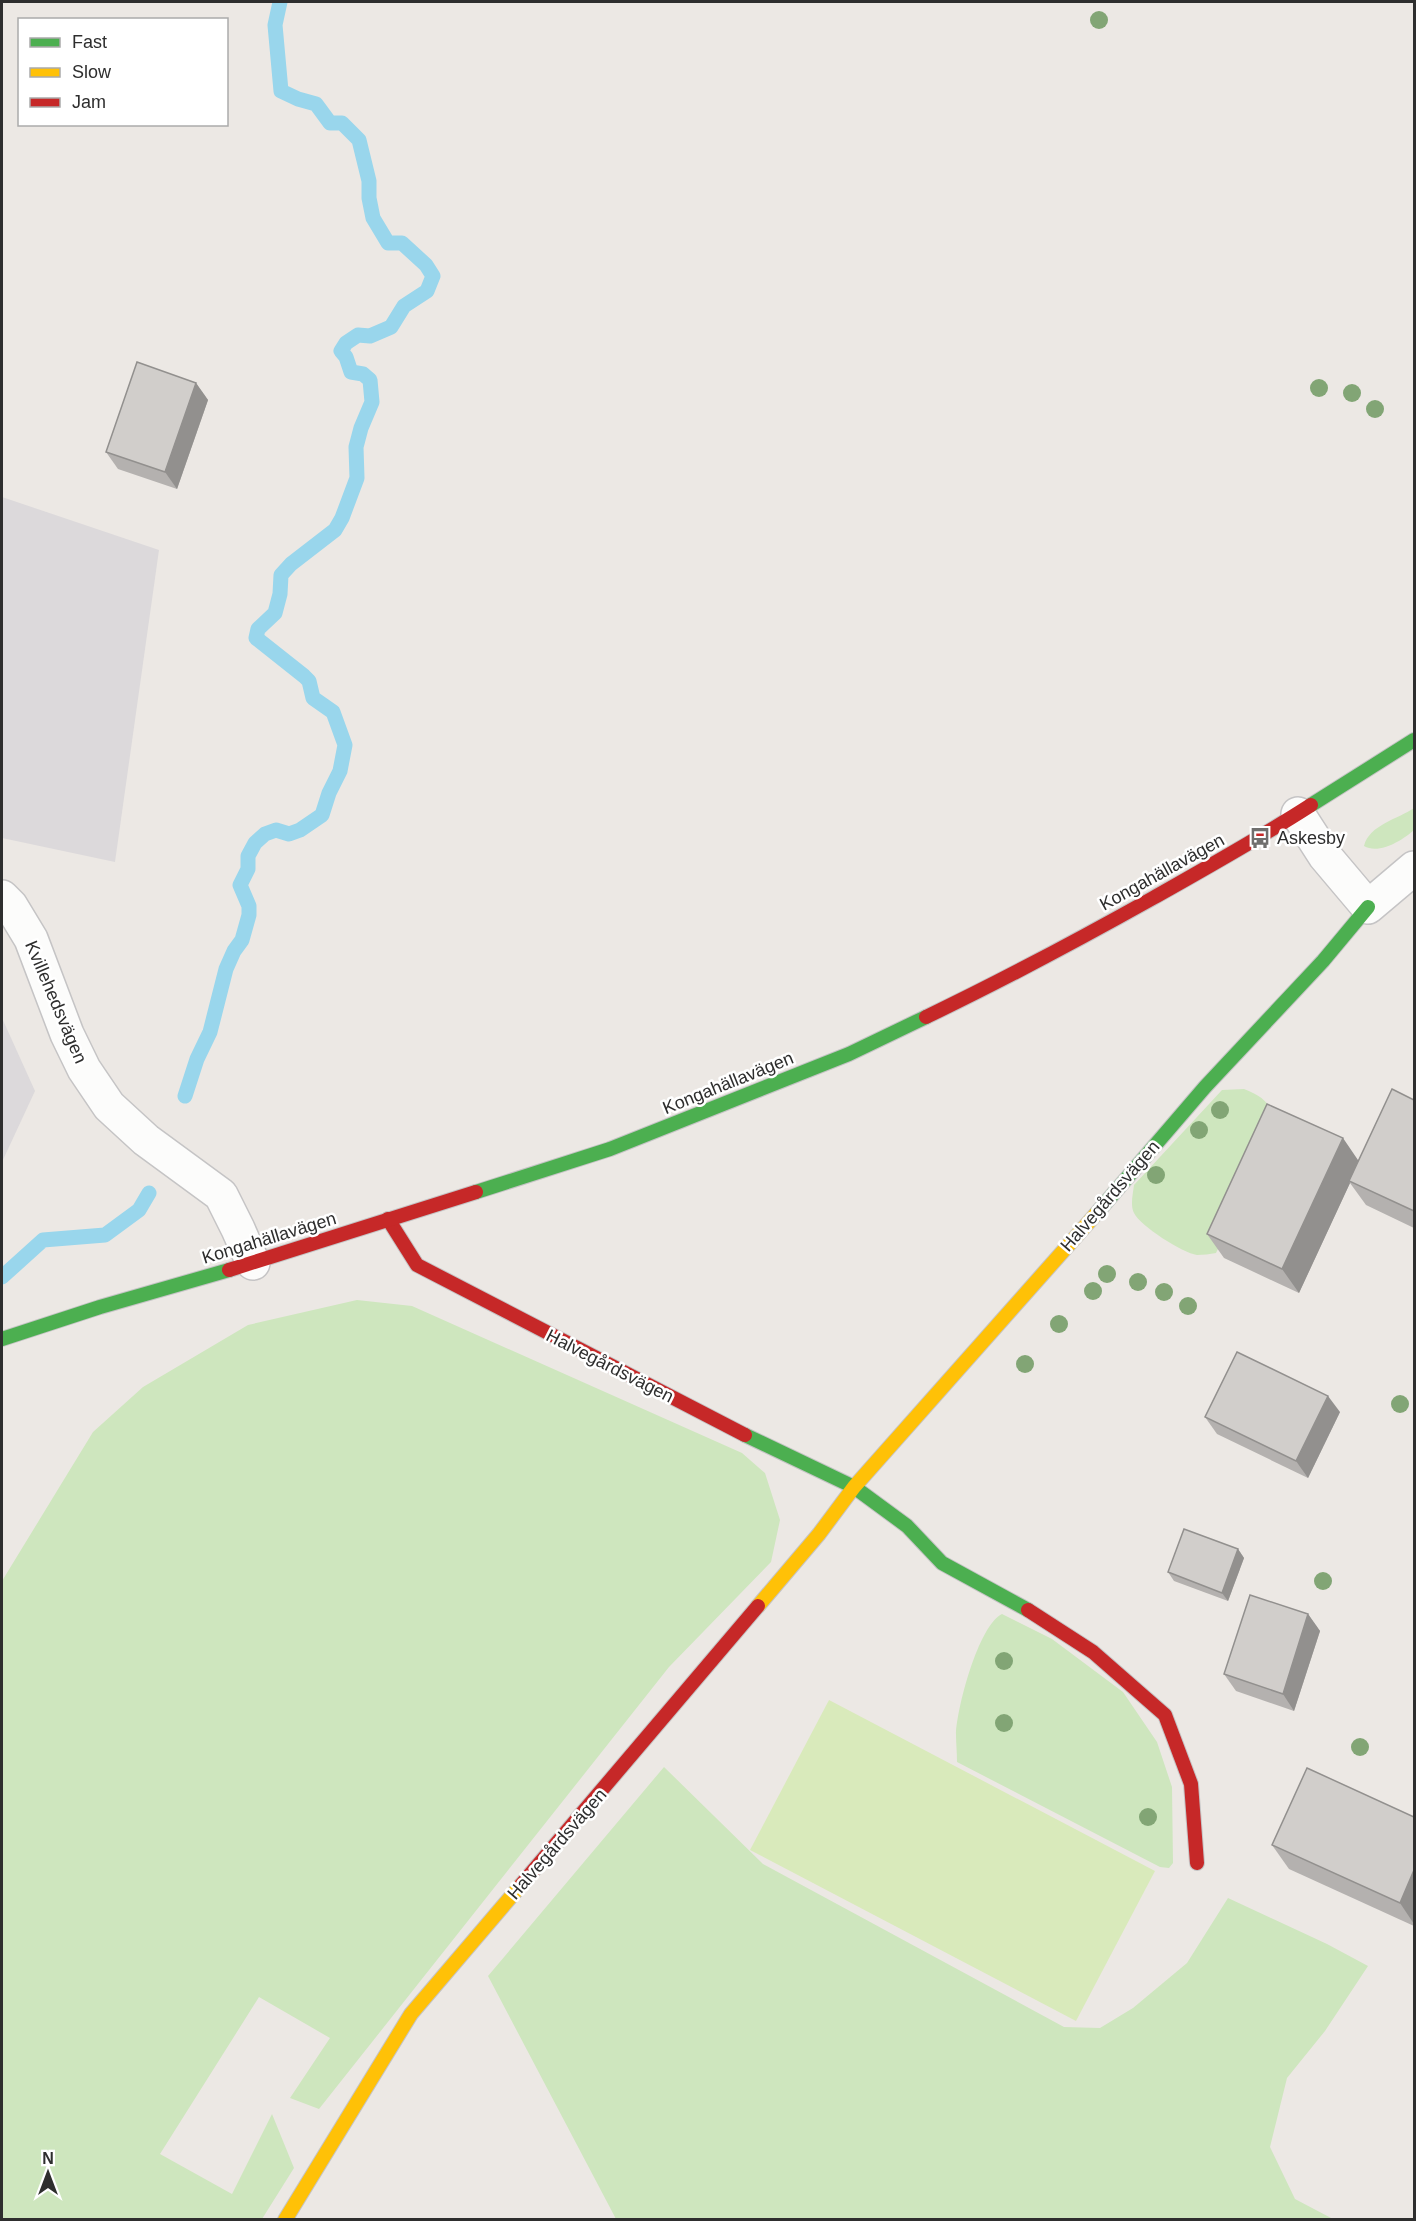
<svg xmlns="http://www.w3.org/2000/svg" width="1416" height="2221" font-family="Helvetica,sans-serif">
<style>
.industrial{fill:#dcd9db}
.green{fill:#cee6be}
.pitch{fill:#d9eabb}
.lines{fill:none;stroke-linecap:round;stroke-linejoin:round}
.stream{stroke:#99d6ec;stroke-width:15}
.street-casing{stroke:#c5c4c5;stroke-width:36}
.fast-casing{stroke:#c5c4c5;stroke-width:16}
.slow-casing{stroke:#c5c4c5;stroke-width:16}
.jam-casing{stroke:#c5c4c5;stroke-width:16}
.street{stroke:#fcfcfb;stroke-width:33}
.fast{stroke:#4caf50;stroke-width:14}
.slow{stroke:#ffc107;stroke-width:14}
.jam{stroke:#c62828;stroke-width:14}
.tree{fill:#82a575}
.wall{fill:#b4b1af}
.shaded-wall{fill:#92908e}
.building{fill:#d1cecb;stroke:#92908e;stroke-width:1.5}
.labels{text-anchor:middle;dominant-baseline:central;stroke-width:5;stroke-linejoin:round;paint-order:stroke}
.poi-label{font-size:18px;fill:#2e2e2e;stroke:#fff;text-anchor:start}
.street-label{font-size:18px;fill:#2e2e2e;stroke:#fff}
</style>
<rect width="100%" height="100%" fill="#ece8e4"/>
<!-- industrial -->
<g class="industrial">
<polygon points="2,497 159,550 115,862 2,838"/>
<polygon points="2,1018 35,1091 2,1162"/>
</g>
<!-- green -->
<g class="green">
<path d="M1414,808v22c-11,10 -35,25 -50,16 5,-21 34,-27 50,-38z"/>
<path d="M1244,1089c21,8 25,15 35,34l-63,130c-6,1 -13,2 -19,2 -14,-2 -57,-29 -63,-42 -4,-8 -1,-19 0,-28l88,-95z"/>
<polygon points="357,1300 412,1306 742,1453 765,1473 780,1520 771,1562 669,1667 319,2109 290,2098 330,2038 259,1997 160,2154 232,2194 272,2114 294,2168 262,2219 2,2219 2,1581 93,1432 143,1387 248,1325"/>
<path d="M1002,1614l50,25 71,53 34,50 15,45 1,76 -4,5 -9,-1 -203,-105c0,-9 -1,-19 -1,-28 1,-26 22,-108 46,-120z"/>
<polygon points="664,1767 763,1864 1064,2027 1100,2028 1133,2008 1187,1963 1228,1898 1327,1944 1368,1966 1325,2031 1287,2078 1270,2147 1295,2199 1333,2219 616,2219 488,1976"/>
</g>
<!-- pitch -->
<polygon class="pitch" points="829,1700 1155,1871 1076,2021 750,1850"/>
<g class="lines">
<!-- stream -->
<g class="stream">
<polyline points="185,1096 197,1059 210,1032 226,969 234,951 242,940 249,915 249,906 240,885 248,869 248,856 255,843 265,834 276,830 289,834 300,830 322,815 329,793 340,771 345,745 333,712 313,698 309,681 304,676 256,638 258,629 275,613 280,594 281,575 291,564 335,530 342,518 357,478 356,447 361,428 372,402 370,380 363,374 351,372 346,357 341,351 346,343 358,335 370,336 391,327 404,306 427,291 433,276 426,265 402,243 388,243 373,218 369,198 369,181 359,140 342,123 330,123 316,104 298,99 281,91 275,25 280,2"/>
<polyline points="2,1277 43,1240 105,1235 139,1210 149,1193"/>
</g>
<defs>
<g id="street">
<polyline points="1298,814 1325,856 1368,907 1414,868"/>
<polyline points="2,897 11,906 31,939 67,1034 84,1069 109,1106 146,1140 221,1195 238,1229 253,1263"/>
</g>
<g id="fast">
<polyline points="1311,805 1414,740"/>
<polyline points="476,1192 610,1149 849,1054 926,1017"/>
<polyline points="1096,1214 1205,1087 1323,961 1368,907"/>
<polyline points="2,1339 100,1307 229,1270"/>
<polyline points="745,1435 854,1487 907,1526 942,1563 1028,1610"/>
</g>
<g id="slow">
<polyline points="758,1606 819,1534 854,1487 1096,1214"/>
<polyline points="285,2220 411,2014 521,1885"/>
</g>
<g id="jam">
<path d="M926,1017c77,-37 152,-77 227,-119 53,-30 107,-60 158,-93"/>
<polyline points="388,1219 417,1265 745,1435"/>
<polyline points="229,1270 476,1192"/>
<polyline points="1028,1610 1093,1652 1165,1715 1191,1784 1197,1863"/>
<polyline points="521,1885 758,1606"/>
</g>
</defs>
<!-- street casing -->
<use href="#street" class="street-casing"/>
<!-- fast casing -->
<use href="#fast" class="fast-casing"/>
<!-- slow casing -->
<use href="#slow" class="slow-casing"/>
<!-- jam casing -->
<use href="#jam" class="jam-casing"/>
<!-- street -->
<use href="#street" class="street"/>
<!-- fast -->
<use href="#fast" class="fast"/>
<!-- slow -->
<use href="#slow" class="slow"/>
<!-- jam -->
<use href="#jam" class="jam"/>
</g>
<!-- trees -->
<g class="tree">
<circle cx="1099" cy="20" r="9"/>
<circle cx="1319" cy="388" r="9"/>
<circle cx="1352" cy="393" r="9"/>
<circle cx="1375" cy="409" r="9"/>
<circle cx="1220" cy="1110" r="9"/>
<circle cx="1199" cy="1130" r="9"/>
<circle cx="1156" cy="1175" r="9"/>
<circle cx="1107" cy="1274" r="9"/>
<circle cx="1138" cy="1282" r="9"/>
<circle cx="1093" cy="1291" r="9"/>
<circle cx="1164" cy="1292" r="9"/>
<circle cx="1188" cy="1306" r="9"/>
<circle cx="1059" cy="1324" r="9"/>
<circle cx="1025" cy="1364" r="9"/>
<circle cx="1400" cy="1404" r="9"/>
<circle cx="1323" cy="1581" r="9"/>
<circle cx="1004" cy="1661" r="9"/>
<circle cx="1004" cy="1723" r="9"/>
<circle cx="1360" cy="1747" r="9"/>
<circle cx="1148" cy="1817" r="9"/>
</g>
<!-- wall -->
<g class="wall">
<polygon points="196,383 208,400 177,489 118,469 106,452"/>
<polygon points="1414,1100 1414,1228 1366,1205 1350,1183 1299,1293 1224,1258 1207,1234 1358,1161"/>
<polygon points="1340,1412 1308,1478 1217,1434 1205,1417"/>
<polygon points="1238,1549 1244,1558 1228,1601 1174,1581 1168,1572"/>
<polygon points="1308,1614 1320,1631 1294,1711 1236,1691 1224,1674"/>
<polygon points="1414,1817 1414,1926 1289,1869 1272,1845"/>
</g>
<!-- shaded-wall -->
<g class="shaded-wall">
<polygon points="196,383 208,400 177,489 165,472"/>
<polygon points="1343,1138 1360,1163 1349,1181 1350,1183 1299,1293 1282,1269"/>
<polygon points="1328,1396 1340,1412 1308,1478 1296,1461"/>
<polygon points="1238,1549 1244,1558 1228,1601 1222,1593"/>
<polygon points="1308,1614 1320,1631 1294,1711 1283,1694"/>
<polygon points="1414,1870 1414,1924 1400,1903"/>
</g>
<!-- building -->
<g class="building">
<polygon points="137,362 196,383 165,472 106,452"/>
<polygon points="1392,1089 1414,1100 1414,1211 1349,1181"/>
<polygon points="1267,1104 1343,1138 1282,1269 1207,1234"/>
<polygon points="1237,1352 1328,1396 1296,1461 1205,1417"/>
<polygon points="1184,1529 1238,1549 1222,1593 1168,1572"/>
<polygon points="1250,1595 1308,1614 1283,1694 1224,1674"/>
<polygon points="1307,1768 1414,1817 1414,1870 1400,1903 1272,1845"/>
</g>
<!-- icons -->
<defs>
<symbol id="bus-bare" viewBox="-9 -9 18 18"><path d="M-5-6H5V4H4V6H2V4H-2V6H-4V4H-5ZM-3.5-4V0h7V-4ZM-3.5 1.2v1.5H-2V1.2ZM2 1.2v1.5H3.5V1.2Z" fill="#706f6e" stroke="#fff" stroke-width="2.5" paint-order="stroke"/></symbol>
</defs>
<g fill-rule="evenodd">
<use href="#bus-bare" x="1245" y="823" width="30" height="30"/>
</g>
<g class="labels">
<!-- poi labels -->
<g class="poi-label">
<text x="1277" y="838">Askesby</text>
</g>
<!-- street labels -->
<g class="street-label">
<text transform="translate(1162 872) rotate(-29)">Kongahällavägen</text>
<text transform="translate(56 1002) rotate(67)">Kvillehedsvägen</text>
<text transform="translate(728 1083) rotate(-22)">Kongahällavägen</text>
<text transform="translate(1110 1196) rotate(-49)">Halvegårdsvägen</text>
<text transform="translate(269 1238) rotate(-17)">Kongahällavägen</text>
<text transform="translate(610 1366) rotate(27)">Halvegårdsvägen</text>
<text transform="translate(557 1844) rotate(-49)">Halvegårdsvägen</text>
</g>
</g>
<!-- border -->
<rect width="1416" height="2221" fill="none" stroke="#2e2e2e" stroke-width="6"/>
<!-- legend -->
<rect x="18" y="18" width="210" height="108" fill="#ffffff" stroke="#ababab" stroke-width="1.5"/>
<rect x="30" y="38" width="30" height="9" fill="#4caf50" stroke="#ababab" stroke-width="1.5"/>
<text x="72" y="48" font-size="18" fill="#2e2e2e">Fast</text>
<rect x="30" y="68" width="30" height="9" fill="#ffc107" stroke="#ababab" stroke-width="1.5"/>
<text x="72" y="78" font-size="18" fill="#2e2e2e">Slow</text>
<rect x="30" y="98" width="30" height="9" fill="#c62828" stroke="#ababab" stroke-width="1.5"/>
<text x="72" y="108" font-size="18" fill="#2e2e2e">Jam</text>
<!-- north arrow -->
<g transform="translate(48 2173)" stroke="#ffffff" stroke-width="4.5" paint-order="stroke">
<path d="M0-4.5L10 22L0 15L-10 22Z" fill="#2e2e2e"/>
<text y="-9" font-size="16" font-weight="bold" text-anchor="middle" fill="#2e2e2e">N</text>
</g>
</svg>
